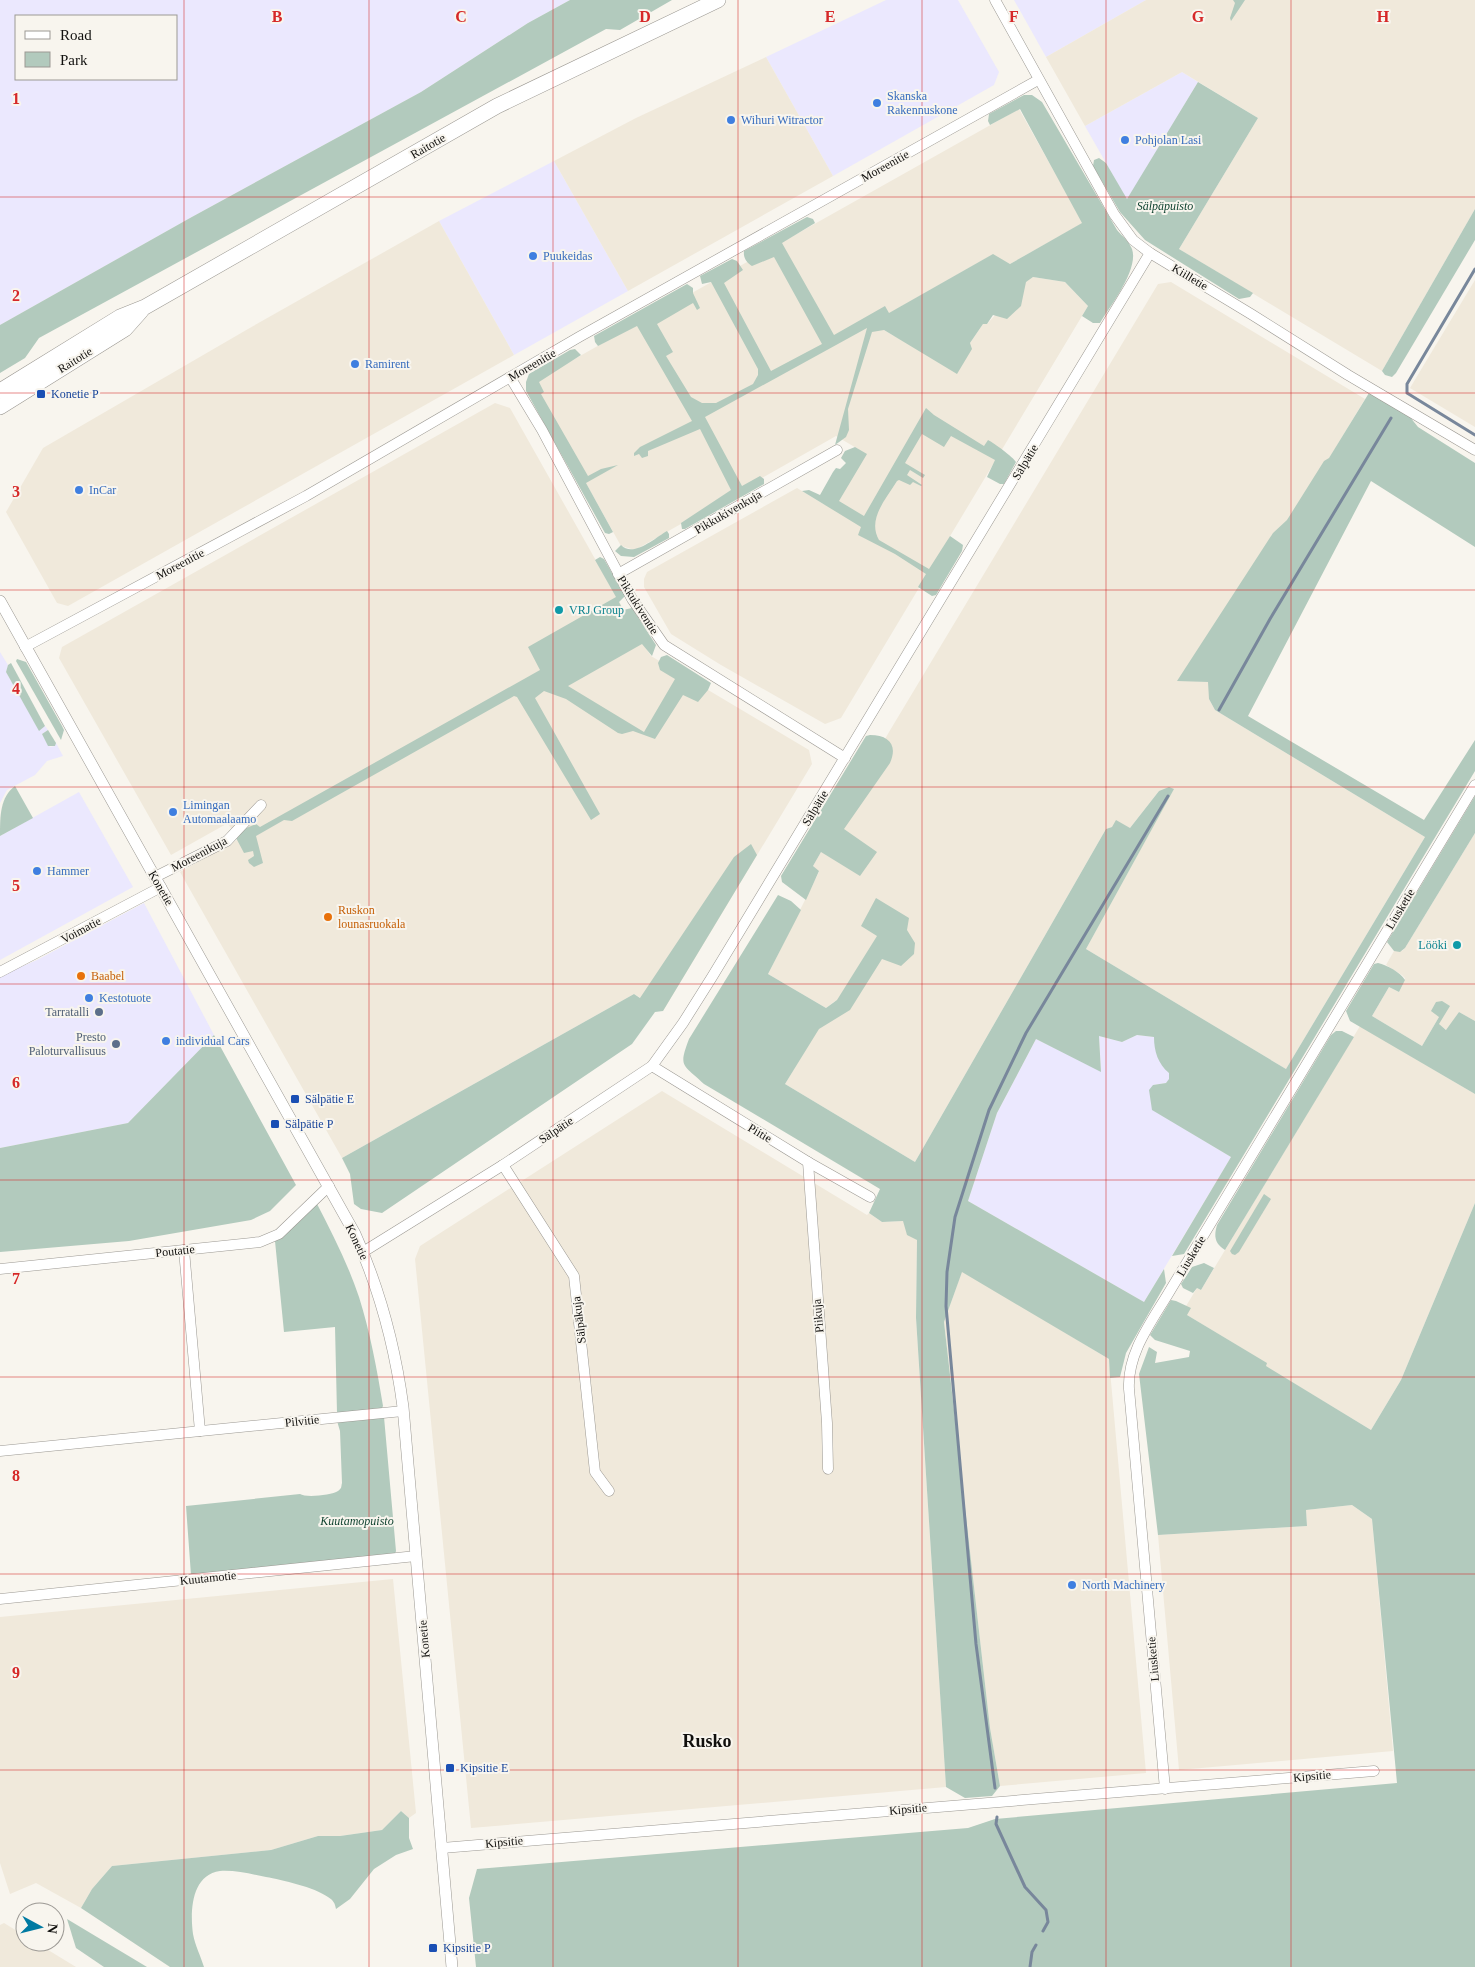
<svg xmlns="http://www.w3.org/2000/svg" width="1475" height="1967" font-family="'Times New Roman',serif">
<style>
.commercial{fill:#ebe8fe;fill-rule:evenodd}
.built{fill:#f0e9db}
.green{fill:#b2cabd}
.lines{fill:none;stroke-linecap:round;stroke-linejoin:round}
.stream{stroke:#78879b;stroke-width:3}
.minor-casing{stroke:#9b9892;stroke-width:11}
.tertiary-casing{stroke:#9b9892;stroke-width:12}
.primary-casing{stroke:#9b9892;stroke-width:16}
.minor{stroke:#fff;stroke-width:10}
.tertiary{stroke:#fff;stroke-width:11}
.primary{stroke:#fff;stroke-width:15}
.grid{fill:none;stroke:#d62828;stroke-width:1;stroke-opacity:0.55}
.shop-dot{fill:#3f7fe0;stroke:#f8f5ee;stroke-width:2}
.transit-dot{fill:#1a4fb4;stroke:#f8f5ee;stroke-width:2}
.culture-dot{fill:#0f9aa8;stroke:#f8f5ee;stroke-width:2}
.food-dot{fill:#e8710a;stroke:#f8f5ee;stroke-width:2}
.service-dot{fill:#5c6f8a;stroke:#f8f5ee;stroke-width:2}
.labels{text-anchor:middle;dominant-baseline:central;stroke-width:4;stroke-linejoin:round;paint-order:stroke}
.shop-label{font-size:12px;fill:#366cbe;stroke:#f8f5ee;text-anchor:start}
.street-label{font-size:12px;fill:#11100e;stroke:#f8f5ee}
.park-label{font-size:12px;font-style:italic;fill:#0b3f2c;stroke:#f8f5ee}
.transit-label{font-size:12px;fill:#164399;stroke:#f8f5ee;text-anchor:start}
.culture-label{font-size:12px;fill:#0d838f;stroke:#f8f5ee;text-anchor:start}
.food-label{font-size:12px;fill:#c56008;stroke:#f8f5ee;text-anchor:start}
.service-label{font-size:12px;fill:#4e5e75;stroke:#f8f5ee;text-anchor:end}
.district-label{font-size:18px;font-weight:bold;fill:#11100e;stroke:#f8f5ee}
.grid-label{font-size:16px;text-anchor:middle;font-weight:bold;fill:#d62828;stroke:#f8f5ee;stroke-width:4;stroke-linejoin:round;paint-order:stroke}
</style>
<rect width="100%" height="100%" fill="#f8f5ee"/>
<!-- commercial -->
<g class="commercial">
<path d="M0,0h570l-42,23 -107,69 -231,126 -190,107zM16,16h160v63h-160z"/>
<polygon points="886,0 958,0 999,72 994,85 833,176 766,57"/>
<polygon points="1014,0 1146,0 1046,57"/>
<polygon points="1182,72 1198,82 1127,200 1085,126"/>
<polygon points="554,161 628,291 514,355 439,221"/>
<polygon points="0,652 8,665 6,672 39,730 45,726 48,730 42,734 50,747 55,746 56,743 63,756 47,761 35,775 7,790 0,803"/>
<polygon points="79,792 133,887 0,960 0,836"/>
<polygon points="144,903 214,1035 128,1123 0,1148 0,976 37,960"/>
<polygon points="1137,1035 1154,1037 1169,1073 1169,1080 1166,1083 1153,1085 1153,1110 1231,1157 1144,1302 968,1201 997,1113 1036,1039 1101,1071 1099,1036 1122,1042"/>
</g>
<!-- built -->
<g class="built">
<polygon points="1146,0 1475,0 1475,209 1382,371 1179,249 1258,118 1182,72 1085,126 1046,57"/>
<polygon points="766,57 833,176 628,291 554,161 636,118"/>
<polygon points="1019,109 1083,223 1010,264 992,255 872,323 894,336 970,343 983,324 987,324 1026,281 1033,277 1065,282 1088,306 841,718 825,724 721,665 671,634 644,587 644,579 647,572 797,488 825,505 858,449 836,436 635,550 621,546 535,392 539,379"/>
<polygon points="439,221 514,355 68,606 57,603 6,512 43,448 248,329"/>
<polygon points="1475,280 1475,427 1410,388"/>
<polygon points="1171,282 1365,399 1195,681 1209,682 1209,699 1215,710 1425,837 1286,1069 1086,949 1173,790 1159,791 1130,828 1112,827 1106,829 915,1162 785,1084 835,1001 826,1008 768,974 819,872 813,866 889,732 1158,284"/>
<polygon points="495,403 510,408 643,644 651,656 809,750 812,764 663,1011 634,994 342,1158 180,872 237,840 228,823 171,855 59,658 62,647"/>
<polygon points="1475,833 1475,1021 1459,1012 1447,1030 1439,1025 1439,1017 1422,1046 1372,1016 1389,987 1399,992 1404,982 1405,978 1402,975 1386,965 1394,951 1402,951 1405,948"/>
<polygon points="1360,1026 1475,1094 1475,1203 1401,1380 1371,1430 1265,1366 1266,1363 1187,1315 1186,1306 1197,1288 1201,1290"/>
<polygon points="662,1091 867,1215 869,1213 882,1222 903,1221 917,1240 916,1318 946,1787 471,1828 415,1259 420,1246"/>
<polygon points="962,1271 1109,1359 1146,1773 1000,1786 990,1728 944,1322"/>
<polygon points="1352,1505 1372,1519 1393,1751 1179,1770 1158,1535 1307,1526 1306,1510"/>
<polygon points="393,1579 416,1813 409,1818 401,1811 382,1830 340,1836 318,1836 271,1850 112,1866 92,1889 81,1908 36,1883 10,1894 0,1863 0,1617"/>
<polygon points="4,1923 25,1936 25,1942 35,1942 76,1967 0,1967 0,1925"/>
</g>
<!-- green -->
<g class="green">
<polygon points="570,0 672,0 620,30 606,29 39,338 25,358 0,373 0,325 190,218 421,92 528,23"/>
<polygon points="1233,0 1245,0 1231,21 1230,18 1235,3"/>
<polygon points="1198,82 1258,118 1179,249 1253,293 1250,297 1239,299 1145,240 1120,212 1093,166 1094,160 1099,158 1106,163 1127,199"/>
<path d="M1024,95h8l10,7 75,128c5,6 12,11 15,19 7,20 -21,56 -32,74h-7l-11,-7 6,-10 -23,-24 -32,-5 -7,5 -5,24 -14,13 -14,-4 -6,9h-4l-13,19 2,6 -15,25 -73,-44 -12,2 -24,77 1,21 -3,7 -11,8 32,-117 -162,89 37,69 18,-10 4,3v5l-79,45h-3l-1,-6 50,-33 -31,-61 -52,22v5l-6,2 -3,-4 -5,2v-3l6,-6 52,-26 -55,-95 -39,20 -3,-4 -1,-6 93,-52 6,4v5l7,15 -3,2 -4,-7 -36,21 16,28 -7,4 25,41 11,6h14l37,-19 5,-9v-6l-47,-87 -9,2 -2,-8 32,-17 5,2 6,9 -19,13 47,88 51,-27 -48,-87 -22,9c-5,-3 -9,-8 -8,-15l63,-34 6,2 2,4 -33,20 52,92 51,-29 4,7 104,-59 17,10 72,-41 -62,-114 -30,16 -2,-4 1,-7z"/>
<polygon points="1475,209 1475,240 1396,373 1392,377 1385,375 1382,371"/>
<polygon points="575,349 581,355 539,382 544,392 541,394 588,476 601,469 618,465 586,483 613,532 609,534 605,533 526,391 526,382 529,374 570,350"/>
<path d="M1369,393l41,24 8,10 57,36v84l-104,-66 -123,235 176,104 51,-80v31l-291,483 -12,2 59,-99 -79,-47 -3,-20 4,-5 13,-2 3,-4v-6c-11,-9 -15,-22 -15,-36l-17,-2 -15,7 -23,-6 2,36 -65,-33 -39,74 -29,88 176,101 20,-33 2,14 -40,70 -6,24 -10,1 -1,-19 -147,-87 -18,50 46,406 10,58 -8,10 -27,2 -19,-11 -30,-469 1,-78 -10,-5 -4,-14 -21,1 -13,-9 11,-24 -176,-105c-21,-20 -26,-16 -15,-45l89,-144 13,6 10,9 -33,64 58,34 11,-8 40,-64 -16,-10 15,-28 33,20 -2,12 8,13 -1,11 -13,12 -19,-7 -32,51 -31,19 -34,55 130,78 191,-333 6,-2 4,-7 14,8 29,-37 10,-4 5,2 -88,160 200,120 139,-232 -210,-127 -6,-11 -1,-17 -31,-1 96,-148 14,-13 37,-59 5,-3z"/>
<path d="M926,408l8,7 50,31 4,-6c6,3 25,17 28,22l-12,22h-4l-13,-7 8,-17 -44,-24 -7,11 -22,-13 -17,29 20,12 -2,3 -13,-8 -3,5 15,10 -1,1 -8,-4 -3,3 -11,-5 -2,1c-11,18 -30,38 -18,59l50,29 21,-33 13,9 -1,6 -26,44 -4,1 -14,-9 8,-13 -31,-20 -37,-19 3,-8 -59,-36 7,-1 11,5 13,-23 3,-4 4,1 6,-6 -5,-5 4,-7 10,-4 12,7 -28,47 25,15z"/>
<path d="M667,531l2,3v4l-35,19 -13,-1 -6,-5 6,-6c12,13 34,-7 46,-14z"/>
<polygon points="600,557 604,559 625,596 619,602 623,610 632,608 656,645 652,656 642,644 568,686 644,732 675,679 660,670 658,663 661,657 667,655 711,683 708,690 698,702 683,695 655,739 633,731 622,734 618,733 566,699 544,691 535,698 600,814 591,820 517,697 514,696 292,821 284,820 256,836 263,863 254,867 249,863 248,860 254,856 253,851 244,853 235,836 244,829 256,824 260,827 540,670 528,647 616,597 595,560"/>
<polygon points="17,659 26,662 62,726 64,730 61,740 16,661"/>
<polygon points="11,663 45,726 39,731 6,672 8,665"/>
<polygon points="48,730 56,743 55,746 48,746 42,734"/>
<path d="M870,735c19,0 28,10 20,28l-46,66 33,23 -17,24 -39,-24 -8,14 6,5 -13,29 -24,-18 -1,-6 85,-140z"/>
<path d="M15,786l18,32 -33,18c0,-20 0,-39 15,-50z"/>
<polygon points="1475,796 1475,833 1405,948 1400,952 1394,951 1387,942"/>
<polygon points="751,844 757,855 663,1011 655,1012 632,1044 382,1213 361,1209 354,1204 350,1174 342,1158 634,994 640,998 734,857"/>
<path d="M1378,963c9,2 22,9 27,17l-6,12 -10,-5 -17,29 50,30 17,-29 -8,-6 5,-9 6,-1 8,5 -11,18 7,6 13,-18 16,9v73l-125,-73 -4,-10 28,-47z"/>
<path d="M1336,1031h6l12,6 -129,213c-11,-7 -11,-14 -8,-25l114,-190z"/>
<polygon points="214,1035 296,1185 270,1211 251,1220 129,1241 0,1252 0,1148 128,1123"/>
<polygon points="1264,1194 1271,1199 1239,1252 1235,1255 1232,1254 1230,1251"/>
<path d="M316,1202c16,31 32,62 43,95 11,35 18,72 24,109l-1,2 -45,5 -2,-86 -51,5 -9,-91 11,-8z"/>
<polygon points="1475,1203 1475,1967 476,1967 469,1898 477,1869 968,1828 995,1819 1397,1783 1372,1519 1352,1505 1306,1510 1307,1526 1158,1535 1139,1374 1149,1347 1157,1352 1155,1363 1189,1357 1190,1351 1155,1340 1150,1335 1171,1300 1176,1301 1191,1308 1187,1315 1267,1363 1266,1366 1371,1430 1401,1380"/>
<polygon points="1204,1263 1214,1268 1201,1290 1197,1288 1193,1293 1183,1288 1181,1284 1192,1267"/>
<path d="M384,1417l12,134 -1,3 -204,21 -5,-69 114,-12c6,4 32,1 38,-3 4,-3 3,-4 4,-8l-2,-52 -3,-10z"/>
<path d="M401,1811l8,7v20l4,11 -17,6 -22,14 -24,30 -14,10c-1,-6 -3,-9 -8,-12 -14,-10 -46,-17 -62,-20 -15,-3 -31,-7 -46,-6 -29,4 -30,41 -27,63 2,11 8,23 11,33h-34l-89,-59 11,-19 20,-23 159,-16 47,-14h22l42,-6z"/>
<polygon points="67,1919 147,1967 104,1967 76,1948"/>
</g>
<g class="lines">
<!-- stream -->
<g class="stream">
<polyline points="1475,269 1407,384 1407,393 1475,435"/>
<polyline points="1219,710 1270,619 1391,418"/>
<polyline points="995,1788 976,1644 946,1306 947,1272 955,1217 989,1110 1026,1033 1168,796"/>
<polyline points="997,1817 996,1824 1025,1887 1046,1910 1048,1922 1043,1931"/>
<polyline points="1030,1967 1032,1952 1036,1945"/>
</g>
<defs>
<g id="minor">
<polyline points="995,0 1114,214 1133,240 1150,253 1251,314 1348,375 1475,450"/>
<polyline points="510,377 542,430 632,599 664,645 845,758"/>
<polyline points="618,574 837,450"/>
<polyline points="25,647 306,496 579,337 1038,80"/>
<polyline points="155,877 227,841 261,805"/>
<polyline points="0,972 161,887"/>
<polyline points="652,1066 808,1162 870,1197"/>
<polyline points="808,1162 827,1423 828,1469"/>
<polyline points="503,1165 574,1276 595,1472 609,1491"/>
<polyline points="184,1250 200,1431"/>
<polyline points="363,1252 503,1165 652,1066 683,1023 712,977 1150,253"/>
<polyline points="0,1269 260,1242 279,1234 329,1186"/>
<polyline points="0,1451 403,1411"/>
<polyline points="0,1599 416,1556"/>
<path d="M1165,1789l-36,-400c-2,-37 24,-69 42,-100l304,-504"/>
<polyline points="442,1848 1374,1771"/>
</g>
<path id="tertiary" d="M0,601l355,633c25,56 40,112 48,173l49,560"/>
<g id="primary">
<polyline points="0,391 120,317 145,307 497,106 718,0"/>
<polyline points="0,407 125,329 141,311"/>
</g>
</defs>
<!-- minor casing -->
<use href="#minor" class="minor-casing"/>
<!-- tertiary casing -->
<use href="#tertiary" class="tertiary-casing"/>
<!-- primary casing -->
<use href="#primary" class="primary-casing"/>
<!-- minor -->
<use href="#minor" class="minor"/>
<!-- tertiary -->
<use href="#tertiary" class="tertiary"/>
<!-- primary -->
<use href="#primary" class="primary"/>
</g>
<!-- grid -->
<path class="grid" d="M184,0v1967M369,0v1967M553,0v1967M738,0v1967M922,0v1967M1106,0v1967M1291,0v1967M0,197h1475M0,393h1475M0,590h1475M0,787h1475M0,984h1475M0,1180h1475M0,1377h1475M0,1574h1475M0,1770h1475"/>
<!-- markers -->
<g class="shop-dot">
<circle cx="877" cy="103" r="5"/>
<circle cx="731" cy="120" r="5"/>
<circle cx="1125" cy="140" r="5"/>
<circle cx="533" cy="256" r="5"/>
<circle cx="355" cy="364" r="5"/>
<circle cx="79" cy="490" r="5"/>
<circle cx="173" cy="812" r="5"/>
<circle cx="37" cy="871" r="5"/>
<circle cx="89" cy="998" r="5"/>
<circle cx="166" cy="1041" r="5"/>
<circle cx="1072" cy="1585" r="5"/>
</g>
<g class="transit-dot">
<rect x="36" y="389" width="10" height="10" rx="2.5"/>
<rect x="290" y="1094" width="10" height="10" rx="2.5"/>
<rect x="270" y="1119" width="10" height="10" rx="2.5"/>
<rect x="445" y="1763" width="10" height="10" rx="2.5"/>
<rect x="428" y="1943" width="10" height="10" rx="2.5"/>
</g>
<g class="culture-dot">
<circle cx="559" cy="610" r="5"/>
<circle cx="1457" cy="945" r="5"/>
</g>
<g class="food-dot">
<circle cx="328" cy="917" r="5"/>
<circle cx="81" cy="976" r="5"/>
</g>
<g class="service-dot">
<circle cx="99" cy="1012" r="5"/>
<circle cx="116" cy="1044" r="5"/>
</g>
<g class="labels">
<!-- shop labels -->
<g class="shop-label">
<text x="887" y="96">Skanska<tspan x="887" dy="14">Rakennuskone</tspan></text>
<text x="741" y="120">Wihuri Witractor</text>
<text x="1135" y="140">Pohjolan Lasi</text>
<text x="543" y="256">Puukeidas</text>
<text x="365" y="364">Ramirent</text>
<text x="89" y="490">InCar</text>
<text x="183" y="805">Limingan<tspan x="183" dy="14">Automaalaamo</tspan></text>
<text x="47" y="871">Hammer</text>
<text x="99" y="998">Kestotuote</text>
<text x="176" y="1041">individual Cars</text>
<text x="1082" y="1585">North Machinery</text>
</g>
<!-- street labels -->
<g class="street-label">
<text transform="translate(428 146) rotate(-30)">Raitotie</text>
<text transform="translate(885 166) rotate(-29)">Moreenitie</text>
<text transform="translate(1190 277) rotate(31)">Kiilletie</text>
<text transform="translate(75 360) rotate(-32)">Raitotie</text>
<text transform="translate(532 365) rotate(-30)">Moreenitie</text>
<text transform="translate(1025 462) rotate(-59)">Sälpätie</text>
<text transform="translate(728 512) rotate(-30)">Pikkukivenkuja</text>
<text transform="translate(180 564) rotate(-28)">Moreenitie</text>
<text transform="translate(638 605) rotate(58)">Pikkukiventie</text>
<text transform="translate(815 808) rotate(-59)">Sälpätie</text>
<text transform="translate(199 854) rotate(-28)">Moreenikuja</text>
<text transform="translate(161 888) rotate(60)">Konetie</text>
<text transform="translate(1400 909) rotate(-59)">Liusketie</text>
<text transform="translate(81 930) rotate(-28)">Voimatie</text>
<text transform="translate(556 1130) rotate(-34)">Sälpätie</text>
<text transform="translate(760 1133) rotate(31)">Piitie</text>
<text transform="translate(357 1242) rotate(65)">Konetie</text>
<text transform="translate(175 1251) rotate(-6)">Poutatie</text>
<text transform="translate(1191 1256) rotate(-59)">Liusketie</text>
<text transform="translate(818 1316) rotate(-95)">Piikuja</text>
<text transform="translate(579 1320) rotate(-97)">Sälpäkuja</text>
<text transform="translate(302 1421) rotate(-6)">Pilvitie</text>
<text transform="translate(208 1578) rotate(-6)">Kuutamotie</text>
<text transform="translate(424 1639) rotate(-95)">Konetie</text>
<text transform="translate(1153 1659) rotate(-95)">Liusketie</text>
<text transform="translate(1312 1776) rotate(-5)">Kipsitie</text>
<text transform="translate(908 1809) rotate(-5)">Kipsitie</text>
<text transform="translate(504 1842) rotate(-5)">Kipsitie</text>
</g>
<!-- park labels -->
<g class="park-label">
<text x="1165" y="206">Sälpäpuisto</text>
<text x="357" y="1521">Kuutamopuisto</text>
</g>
<!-- transit labels -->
<g class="transit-label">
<text x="51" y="394">Konetie P</text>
<text x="305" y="1099">Sälpätie E</text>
<text x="285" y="1124">Sälpätie P</text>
<text x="460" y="1768">Kipsitie E</text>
<text x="443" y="1948">Kipsitie P</text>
</g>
<!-- culture labels -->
<g class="culture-label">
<text x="569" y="610">VRJ Group</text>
<text x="1447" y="945" text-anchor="end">Lööki</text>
</g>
<!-- food labels -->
<g class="food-label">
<text x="338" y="910">Ruskon<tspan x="338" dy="14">lounasruokala</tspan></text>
<text x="91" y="976">Baabel</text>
</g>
<!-- service labels -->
<g class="service-label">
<text x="89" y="1012">Tarratalli</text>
<text x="106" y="1037">Presto<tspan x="106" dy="14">Paloturvallisuus</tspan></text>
</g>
<!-- district labels -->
<g class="district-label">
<text x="707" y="1741">Rusko</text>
</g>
</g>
<g class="grid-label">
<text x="277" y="22">B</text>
<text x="461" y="22">C</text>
<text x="645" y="22">D</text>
<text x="830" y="22">E</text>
<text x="1014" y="22">F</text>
<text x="1198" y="22">G</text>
<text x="1383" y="22">H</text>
<text x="16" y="104">1</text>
<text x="16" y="301">2</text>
<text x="16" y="497">3</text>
<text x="16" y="694">4</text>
<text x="16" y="891">5</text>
<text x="16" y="1088">6</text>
<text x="16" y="1284">7</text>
<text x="16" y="1481">8</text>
<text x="16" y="1678">9</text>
</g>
<!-- legend -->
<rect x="15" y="15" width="162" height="65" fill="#f8f5ee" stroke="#9c9994"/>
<rect x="25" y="31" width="25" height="8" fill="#ffffff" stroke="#9c9994"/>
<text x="60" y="40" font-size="15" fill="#11100e">Road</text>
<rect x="25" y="52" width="25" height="15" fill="#b2cabd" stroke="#9c9994"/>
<text x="60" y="65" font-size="15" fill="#11100e">Park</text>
<!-- north arrow -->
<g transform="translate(40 1927) rotate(97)"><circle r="24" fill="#f8f5ee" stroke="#9c9994"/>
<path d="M0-4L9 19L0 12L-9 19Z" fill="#007aa2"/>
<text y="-8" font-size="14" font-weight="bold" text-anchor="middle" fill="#11100e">N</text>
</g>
</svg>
